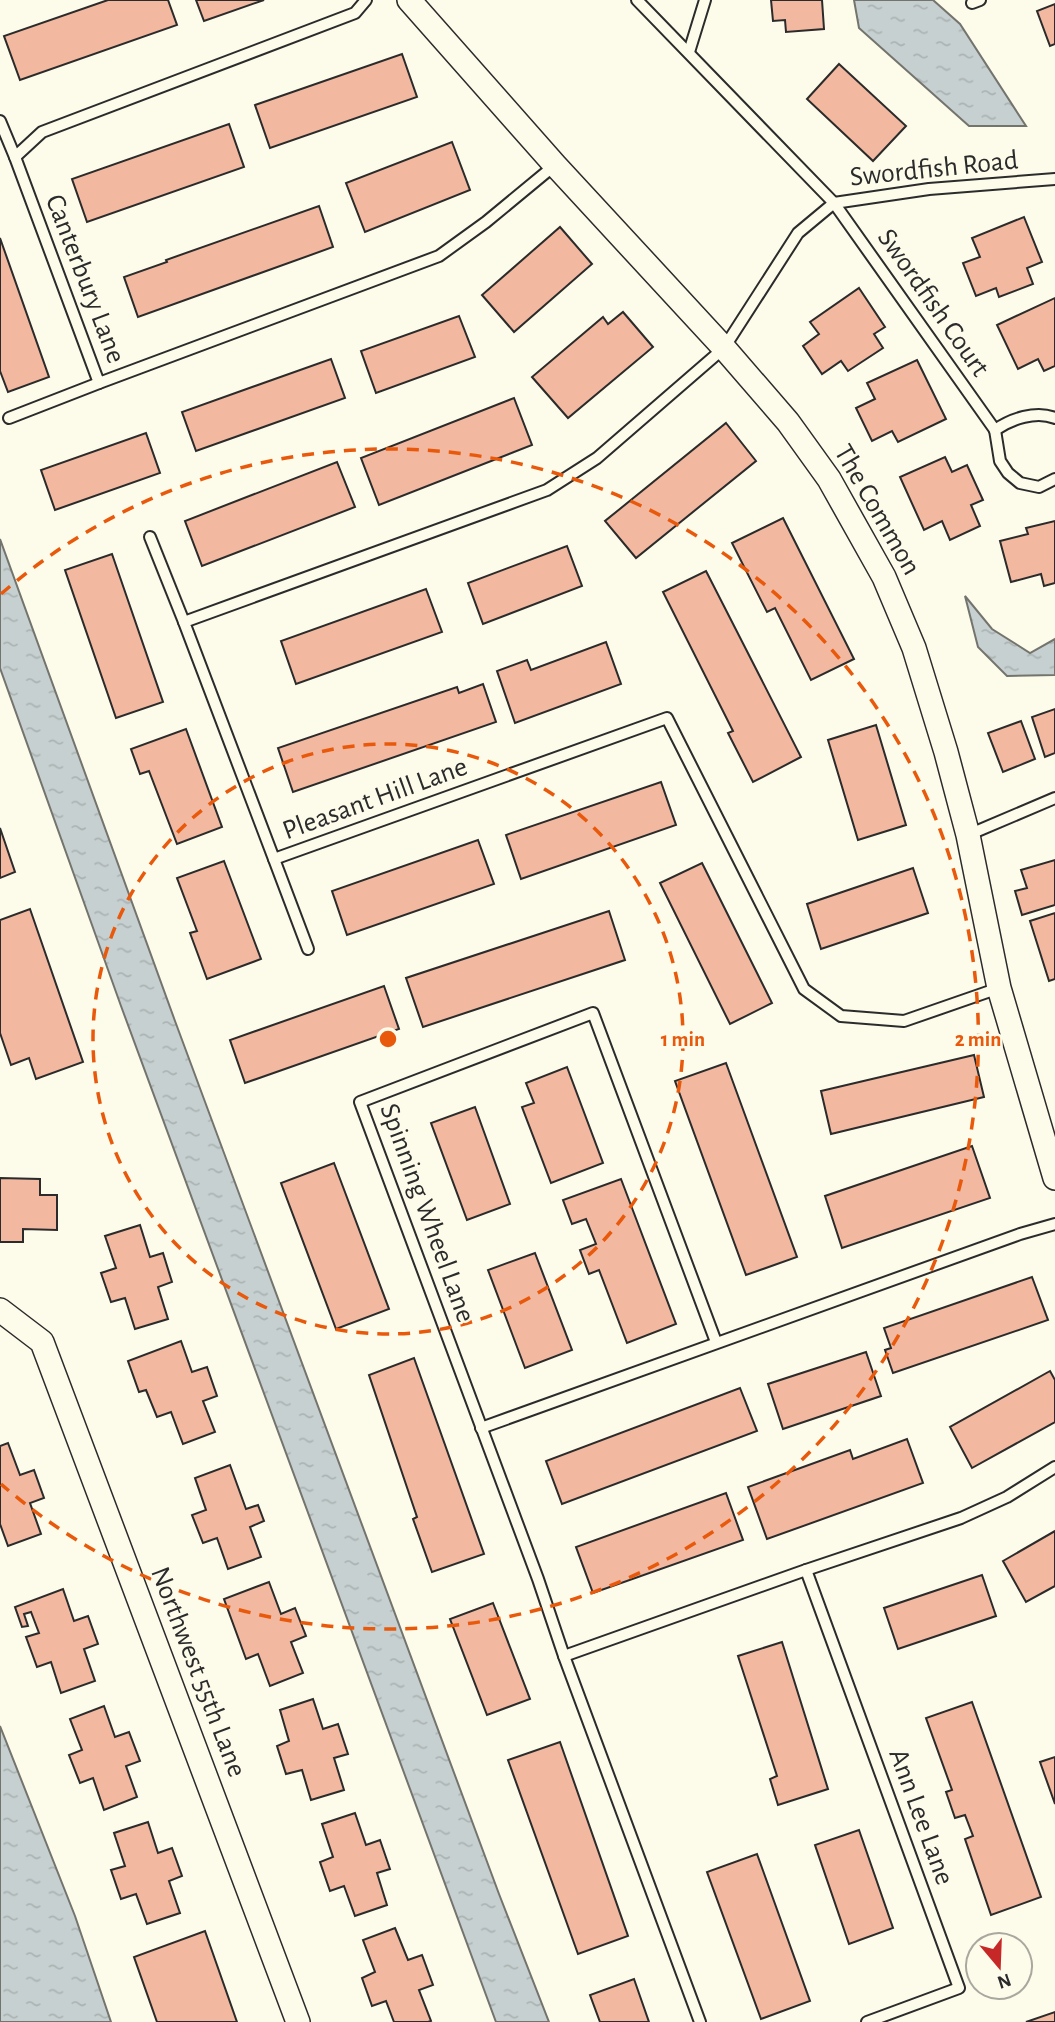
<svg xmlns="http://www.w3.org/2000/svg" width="1055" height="2022" font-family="'Alegreya Sans',sans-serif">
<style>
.water{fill:url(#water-ripples);stroke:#74746e;stroke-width:2}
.building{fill:#f2b8a0;stroke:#2b2b2b;stroke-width:2}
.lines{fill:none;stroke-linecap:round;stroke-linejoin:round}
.lane-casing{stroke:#2b2b2b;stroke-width:14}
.street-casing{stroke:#2b2b2b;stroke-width:26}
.lane{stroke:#fdfbea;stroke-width:10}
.street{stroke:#fdfbea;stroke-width:23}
.ring{fill:none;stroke:#e8590c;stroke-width:3.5;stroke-dasharray:12 9}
.labels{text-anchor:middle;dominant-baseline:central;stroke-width:5;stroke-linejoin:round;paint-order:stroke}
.street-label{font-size:28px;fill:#2b2b2b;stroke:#fdfbea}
.centre{fill:#e8590c;stroke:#fdfbea;stroke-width:3.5}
.ring-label{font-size:21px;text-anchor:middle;font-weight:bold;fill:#e8590c;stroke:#fdfbea;stroke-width:5;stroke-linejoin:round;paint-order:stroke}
</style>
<defs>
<pattern id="water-ripples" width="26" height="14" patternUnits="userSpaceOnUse" patternTransform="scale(1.75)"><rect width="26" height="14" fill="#c7d0d0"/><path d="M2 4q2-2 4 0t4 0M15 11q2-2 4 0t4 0" fill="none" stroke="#abb3b3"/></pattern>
</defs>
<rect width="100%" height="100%" fill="#fdfbea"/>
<!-- water -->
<g class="water">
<polygon points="854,0 933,0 960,24 1026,126 969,126 859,28"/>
<polygon points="0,539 175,1021 499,1894 549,2022 496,2022 121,1006 0,668"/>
<polygon points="965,596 992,629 1030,653 1055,639 1055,675 1007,676 978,647"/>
<polygon points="0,1726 75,1916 111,2022 0,2022"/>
</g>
<!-- building -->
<g class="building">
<polygon points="108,0 168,0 177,25 20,80 4,36"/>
<polygon points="196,0 264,0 204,21"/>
<polygon points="771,0 822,0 824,29 786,32 785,20 773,21"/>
<polygon points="1055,4 1055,44 1050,46 1037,11"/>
<polygon points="402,54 417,97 270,148 255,105"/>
<polygon points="839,64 906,126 873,161 807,99"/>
<polygon points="229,124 244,167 87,222 72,179"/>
<polygon points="452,142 470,190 365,232 346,183"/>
<polygon points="319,206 333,247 138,317 124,277 167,262 166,260"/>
<polygon points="1024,217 1042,262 1027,268 1033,284 999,297 996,288 976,296 963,263 980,257 972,238"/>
<polygon points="560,227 592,264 514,332 482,295"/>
<polygon points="0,238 49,377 8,392 0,371"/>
<polygon points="859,288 885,327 874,334 883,348 848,371 841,361 822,374 803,346 819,334 810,322"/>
<polygon points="1055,298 1055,366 1044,371 1038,359 1018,369 997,325"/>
<polygon points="623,312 653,347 568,418 532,377 603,317 608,324"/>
<polygon points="459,316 475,357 376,393 361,351"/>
<polygon points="331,359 345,398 196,451 182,412"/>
<polygon points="917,360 946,419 898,442 892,431 872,441 856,408 875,399 867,383"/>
<polygon points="514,398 532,445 379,505 361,458"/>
<polygon points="726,423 756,461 636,558 605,521"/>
<polygon points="146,433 160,473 55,510 41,470"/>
<polygon points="945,457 952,472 967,465 983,500 971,505 980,526 950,540 942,521 924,530 900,477"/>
<polygon points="337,462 355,507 202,566 185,521"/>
<polygon points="783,518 854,659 811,680 775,608 767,612 732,543"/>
<polygon points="1055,521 1055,583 1044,586 1041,574 1011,582 1000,541 1028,534 1026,528"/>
<polygon points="567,546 582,586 483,624 468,583"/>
<polygon points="112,554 163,702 116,718 65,570"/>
<polygon points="706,571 801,757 753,782 728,733 733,731 663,592"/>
<polygon points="426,589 442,632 296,684 281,641"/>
<polygon points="606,642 621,684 515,723 497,671 527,660 531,670"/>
<polygon points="483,684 496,722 293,792 278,748 457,687 459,693"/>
<polygon points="1055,709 1055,753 1045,757 1032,717"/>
<polygon points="1021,721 1035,759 1003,772 988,733"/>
<polygon points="876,725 906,825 858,840 828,740"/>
<polygon points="186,729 222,827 177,844 149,771 140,774 131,749"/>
<polygon points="661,782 676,825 521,879 506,835"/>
<polygon points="0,828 15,872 0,878"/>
<polygon points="478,840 494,884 347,935 332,891"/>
<polygon points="1055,860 1055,905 1022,915 1015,891 1027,888 1021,870"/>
<polygon points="224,861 261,959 207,979 190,933 197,931 177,878"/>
<polygon points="702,863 772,1003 730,1024 660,883"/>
<polygon points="913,868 928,913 821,949 807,904"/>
<polygon points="30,909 83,1062 36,1079 29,1058 11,1065 0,1033 0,920"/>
<polygon points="609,911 625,960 423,1027 406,978"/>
<polygon points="1055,913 1055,979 1049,981 1030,921"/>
<polygon points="384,986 399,1029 245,1083 230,1040"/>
<polygon points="974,1055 984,1097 831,1134 821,1091"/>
<polygon points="726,1063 797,1257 746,1275 675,1081"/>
<polygon points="567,1067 603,1163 551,1183 522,1107 534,1103 526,1083"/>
<polygon points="475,1107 510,1204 467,1220 431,1123"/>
<polygon points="972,1146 990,1198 842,1248 825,1196"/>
<polygon points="334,1163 389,1309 336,1329 281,1183"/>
<polygon points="0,1178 40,1179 40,1195 57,1195 57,1230 23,1229 23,1242 0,1242"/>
<polygon points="621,1179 676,1324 627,1343 599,1270 589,1274 580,1250 596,1244 586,1219 572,1224 563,1200"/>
<polygon points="140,1225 150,1257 163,1253 172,1282 158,1287 168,1319 135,1329 125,1298 111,1302 101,1273 116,1268 105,1236"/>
<polygon points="535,1253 572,1350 525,1368 488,1270"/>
<polygon points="1032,1277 1048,1320 893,1373 885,1350 891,1348 884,1328"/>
<polygon points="181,1341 192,1372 207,1367 217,1396 203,1401 215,1432 183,1444 171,1412 157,1417 146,1390 139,1392 128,1361"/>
<polygon points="866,1352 881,1396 783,1429 768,1384"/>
<polygon points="414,1358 484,1554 432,1572 413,1519 417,1517 369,1375"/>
<polygon points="1050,1371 1055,1380 1055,1422 972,1468 950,1427"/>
<polygon points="740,1388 757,1431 562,1504 546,1461"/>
<polygon points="907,1439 923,1483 767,1539 748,1487 850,1450 853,1459"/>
<polygon points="8,1443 20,1475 34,1470 44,1498 30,1503 41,1534 8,1546 0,1524 0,1446"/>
<polygon points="230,1465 246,1509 258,1505 264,1521 250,1527 261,1557 228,1569 217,1538 203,1543 192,1515 206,1510 195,1478"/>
<polygon points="726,1493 743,1540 593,1593 576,1547"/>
<polygon points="1055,1531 1055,1586 1026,1602 1003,1561"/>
<polygon points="982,1575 996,1616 898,1649 884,1608"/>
<polygon points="269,1582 281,1614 295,1608 306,1636 291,1642 303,1673 270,1686 258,1654 246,1659 224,1599"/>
<polygon points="63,1589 74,1621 88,1616 98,1644 84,1649 95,1681 61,1693 51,1662 37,1667 26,1637 39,1633 31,1612 24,1614 28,1626 22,1627 15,1607"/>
<polygon points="493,1603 530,1699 487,1715 450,1619"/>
<polygon points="782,1642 828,1789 778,1805 770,1779 777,1776 738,1656"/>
<polygon points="313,1699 323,1729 338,1724 348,1754 334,1758 344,1790 311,1800 302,1770 286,1774 277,1746 289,1741 280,1710"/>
<polygon points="972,1702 1041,1897 991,1915 965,1839 973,1836 965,1815 955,1818 946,1792 952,1790 926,1718"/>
<polygon points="104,1706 115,1737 129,1732 140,1761 126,1766 137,1797 104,1810 93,1778 80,1783 69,1755 82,1750 70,1719"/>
<polygon points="560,1742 628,1936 578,1954 508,1760"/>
<polygon points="1055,1757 1055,1804 1040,1762"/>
<polygon points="355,1813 366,1845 380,1840 390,1869 377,1873 387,1905 355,1916 344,1886 330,1891 320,1862 333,1857 322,1824"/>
<polygon points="148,1822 158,1853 172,1848 182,1876 169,1881 180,1913 147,1924 136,1894 121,1899 111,1870 125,1866 114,1833"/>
<polygon points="859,1830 893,1928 849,1944 815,1845"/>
<polygon points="757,1854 810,2001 761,2019 707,1872"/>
<polygon points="395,1928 408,1960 422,1955 433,1985 419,1990 431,2021 428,2022 394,2022 386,2001 372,2006 362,1978 375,1972 363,1940"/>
<polygon points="205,1931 237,2022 157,2022 134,1957"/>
<polygon points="634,1979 649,2022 600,2022 590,1995"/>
<polygon points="1055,2012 1055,2022 1026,2022"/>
</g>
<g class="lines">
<defs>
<g id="lane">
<polyline points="366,0 355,13 42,132 15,157 99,383 439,256 486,222 555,165"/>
<polyline points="637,0 834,203 995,430"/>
<polyline points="972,3 980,0"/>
<polyline points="689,52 705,0"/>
<polyline points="0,121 15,157"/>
<polyline points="9,418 99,383"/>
<polyline points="995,430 1000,461 1008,473 1020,483 1039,487 1055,479"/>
<path d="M995,430c16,-11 41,-20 60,-12"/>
<polyline points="150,537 184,622"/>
<polyline points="968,835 1055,798"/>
<polyline points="274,859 308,949"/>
<polyline points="999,988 904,1021 841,1016 804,989 667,718 274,859 184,622 547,490 597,458 724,348 798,233 834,203 929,189 1055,179"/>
<polyline points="481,1428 1020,1234 1055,1224"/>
<polyline points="806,1570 959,1988 867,2022"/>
<polyline points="564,1656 806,1570 961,1518 1007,1497 1055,1467"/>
<polyline points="700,2022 564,1656 538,1579 360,1102 593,1013 716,1342"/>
</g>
<g id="street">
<polyline points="409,0 555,165 724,348 788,422 829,479 884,577 914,648 946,752 968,835 999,988 1055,1178"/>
<polyline points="0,1310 42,1342 298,2022"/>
</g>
</defs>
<!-- lane casing -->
<use href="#lane" class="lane-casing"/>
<!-- street casing -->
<use href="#street" class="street-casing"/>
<!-- lane -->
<use href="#lane" class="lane"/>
<!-- street -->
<use href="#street" class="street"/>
</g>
<!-- distance rings -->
<g class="ring">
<circle cx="388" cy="1039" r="295"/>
<path d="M1 594A590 590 0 1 1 1 1484"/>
</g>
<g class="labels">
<!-- street labels -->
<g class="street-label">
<text transform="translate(934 169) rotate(-6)">Swordfish Road</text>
<text transform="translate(85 279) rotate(69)">Canterbury Lane</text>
<text transform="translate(933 303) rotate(55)">Swordfish Court</text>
<text transform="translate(877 510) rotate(60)">The Common</text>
<text transform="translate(375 799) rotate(-20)">Pleasant Hill Lane</text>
<text transform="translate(427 1213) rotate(70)">Spinning Wheel Lane</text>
<text transform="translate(198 1672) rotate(69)">Northwest 55th Lane</text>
<text transform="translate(921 1817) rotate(70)">Ann Lee Lane</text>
</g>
</g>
<circle cx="388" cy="1039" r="10" class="centre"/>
<g class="ring-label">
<text x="683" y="1046">1 min</text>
<text x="978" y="1046">2 min</text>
</g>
<!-- north arrow -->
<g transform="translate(999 1966) rotate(161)"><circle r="33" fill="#fdfbea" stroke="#a9a89e" stroke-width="2"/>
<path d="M0-5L12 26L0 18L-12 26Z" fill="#c62828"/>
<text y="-10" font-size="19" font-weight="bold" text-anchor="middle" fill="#2b2b2b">N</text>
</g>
</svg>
